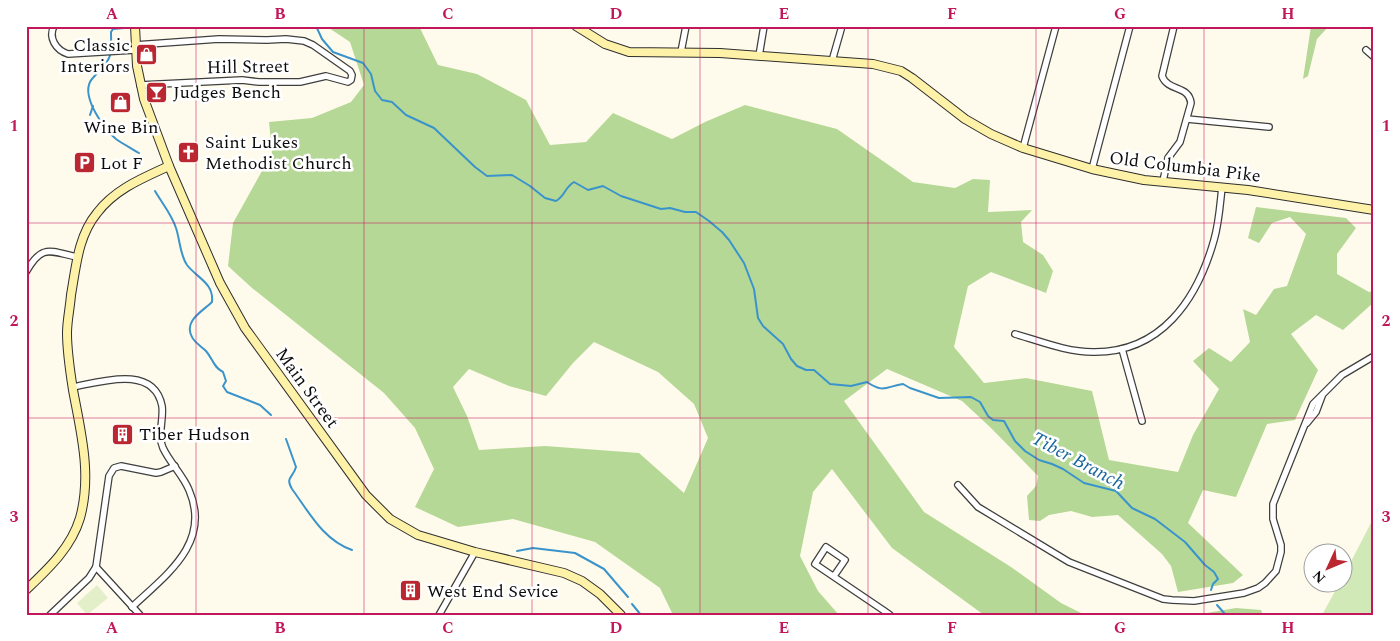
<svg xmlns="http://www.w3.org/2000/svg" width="1400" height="641" font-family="Spectral,serif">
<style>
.green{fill:#d1e8b7}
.forest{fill:#b6d896;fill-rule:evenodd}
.pitch{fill:#e3efc8}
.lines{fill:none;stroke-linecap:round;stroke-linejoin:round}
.stream{stroke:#3a94cb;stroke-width:2}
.street-casing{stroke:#3f3f3f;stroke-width:8}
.secondary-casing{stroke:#2e2e2e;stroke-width:10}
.street{stroke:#fff;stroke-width:5.5}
.secondary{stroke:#fef2a8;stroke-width:8}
.grid{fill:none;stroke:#c2185b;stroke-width:1;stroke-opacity:0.55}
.labels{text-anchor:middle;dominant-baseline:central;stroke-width:5;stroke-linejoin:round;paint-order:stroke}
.poi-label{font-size:18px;fill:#0c0c0c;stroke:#fff;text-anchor:start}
.street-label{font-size:18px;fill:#0c0c0c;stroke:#fff}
.water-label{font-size:19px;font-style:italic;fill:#18659c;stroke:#fff}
.neatline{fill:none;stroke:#c2185b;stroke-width:2}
.grid-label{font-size:16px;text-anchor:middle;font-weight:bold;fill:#c2185b}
</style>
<rect width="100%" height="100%" fill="#fffbec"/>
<!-- green -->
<polygon class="green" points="1374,517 1374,615 1322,615 1339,584 1342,584 1343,577"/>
<!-- forest -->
<g class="forest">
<path d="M326,26h93l19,39 39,9 49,26 24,45 36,-3 27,-29 59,26 33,-17 40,-17 92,24 76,53 42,6 18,-9 17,1 -2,32 44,-2 -11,12 2,20 20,13 10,16 -7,22 -55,-21 -23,14 -14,61 30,36 42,-5 66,13 17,69 69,12 15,-37 26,-46 -26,-28 16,-13 22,14 19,-20 -7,-33 13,6 18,-26 13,-3 19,-52 -16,-17 -18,6 -13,20 -11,-5 8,-31 90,11 10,10 -19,26v20l32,18 5,-1v11l-31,28 -27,-15 -25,19 27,36 -23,50 -28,4 -31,73 -33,-7 -15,33 55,52 -10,8 -55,9 -7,-26 -9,-12 -44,-39 -26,2 -21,-6 -22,4 -9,6 -11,-1 -2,-24 9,-10 2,-10 -47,-48 -29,-27 -75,-32 -43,32 80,111 87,55 50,36 24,12h-101l-92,-67 -60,-79 -19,23 -13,64 18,35 21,24h-166l-13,-27 -65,-46 -82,-23 -55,8 -43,-20 19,-38 -19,-41 -31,-35 -132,-105 -24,-22 5,-43 39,-70 -3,-31 43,-4 39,-16 13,-17 -14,-43zM594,342l64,30 36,32 14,34 -24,55 -45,-40 -94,-7 -66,4 -12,-34 -14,-29 16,-18 40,17 37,10 27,-33z"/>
<polygon points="1311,26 1329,26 1317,39 1308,76 1303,79"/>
<polygon points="1236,608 1261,610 1263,615 1195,615"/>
</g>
<!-- pitch -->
<polygon class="pitch" points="97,585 108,598 87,615 77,603"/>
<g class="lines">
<!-- stream -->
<g class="stream">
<path d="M316,26l6,13 11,13 30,11 8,11 4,17 7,9 10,2 14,13 28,13 41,39 12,9 25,-1 18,11 15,12 11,3c10,-6 8,-13 18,-19l14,8 15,-4 18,10 40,13 9,-1 15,4h11l13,9 13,11 7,8 15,23 10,26 4,29 5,8 20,18 8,15 6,7 9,4h8l16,14 21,2 16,-4c17,12 20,4 36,2l7,4 29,10 32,-1 9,5 8,14 5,4 11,1 11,20 10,10 14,9 13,4 11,5 21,14 32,8 16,17 23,11 30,23 20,23 9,7 4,7 -5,5 -2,6"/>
<path d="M124,28l-11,1 -2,3c0,18 3,24 -11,38 -3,4 -8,8 -10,12 -8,16 14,47 26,57 7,5 15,9 23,14"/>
<polyline points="90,115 93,106"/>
<path d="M155,191c7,12 17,24 21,37 4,12 4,27 11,37 10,13 27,18 25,37 -9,9 -29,19 -20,35 2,5 10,10 14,14 7,8 7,16 17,21l3,9 -3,5 4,6 33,13 11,10"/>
<path d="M286,439l10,28c-3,11 -11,10 -4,22 17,23 31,51 60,61"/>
<polyline points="517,551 533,548 575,553 604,569 628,597"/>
<polyline points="632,604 641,615"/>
<polyline points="1217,605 1225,614 1229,615"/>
</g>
<defs>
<g id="street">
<path d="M54,26c-6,12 2,24 14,28l67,-4"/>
<polyline points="135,45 219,39 267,40 286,39 304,41 313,45 350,71 352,75 351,80 348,82 326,76 300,82 259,82 242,80 140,85"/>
<polyline points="1366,50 1374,57"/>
<polyline points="681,52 686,26"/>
<polyline points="759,56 764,26"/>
<polyline points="832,61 842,26"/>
<polyline points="1187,119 1269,127"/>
<polyline points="1023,148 1056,26"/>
<polyline points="1092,169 1130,26"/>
<path d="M1163,181l5,-23 12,-16 11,-39c-2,-18 -23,-11 -29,-27l12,-50"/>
<path d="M26,272c16,-28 23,-21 51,-15"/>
<path d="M1015,334c25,7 51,18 78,18 68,1 104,-52 121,-112 5,-17 6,-35 8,-53"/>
<polyline points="1122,349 1142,421"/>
<path d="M73,387c27,-5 81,-23 89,19 2,14 -5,29 1,42 7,15 20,27 26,42 23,53 -23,85 -57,117"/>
<polyline points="1307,423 1316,412 1322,396"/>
<polyline points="958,485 978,507 1069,562 1163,599 1172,600 1194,601 1244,593 1258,588 1265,583 1276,571 1281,552 1281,545 1273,519 1273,504 1313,404 1342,375 1374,356"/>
<polyline points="96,567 140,615"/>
<polyline points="834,576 845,560 826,547 815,564 883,610 890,615"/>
<polyline points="50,615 89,578 96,567 109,476 114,468 121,466 156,473 161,472 175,466"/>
<polyline points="439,615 475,552"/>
</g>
<g id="secondary">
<polyline points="135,26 137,66 144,99 169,166 220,283 245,328 366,495 390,519 418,535 475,552 564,573 582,581 600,594 621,615"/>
<polyline points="576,26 605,44 629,52 720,53 873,64 901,71 912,78 965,119 991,134 1023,148 1092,169 1144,180 1248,190 1374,210"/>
<path d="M26,590c22,-21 45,-42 54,-72 12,-43 1,-85 -7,-128 -3,-19 -6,-38 -6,-57 0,-12 3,-25 4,-38 5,-28 7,-59 26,-82 18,-24 46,-35 72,-47"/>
</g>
</defs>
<!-- street casing -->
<use href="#street" class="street-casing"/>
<!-- secondary casing -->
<use href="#secondary" class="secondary-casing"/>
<!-- street -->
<use href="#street" class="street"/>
<!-- secondary -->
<use href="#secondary" class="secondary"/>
</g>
<!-- grid -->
<path class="grid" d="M196,26v589M364,26v589M532,26v589M700,26v589M868,26v589M1036,26v589M1204,26v589M26,223h1348M26,418h1348"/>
<!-- icons -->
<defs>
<symbol id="shop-square" viewBox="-11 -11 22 22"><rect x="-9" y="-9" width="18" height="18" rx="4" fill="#ba2731" stroke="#fff"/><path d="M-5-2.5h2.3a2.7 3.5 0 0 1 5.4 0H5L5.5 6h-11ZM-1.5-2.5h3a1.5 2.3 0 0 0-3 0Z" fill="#fff"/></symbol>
<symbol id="bar-square" viewBox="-11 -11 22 22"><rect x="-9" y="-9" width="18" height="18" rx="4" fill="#ba2731" stroke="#fff"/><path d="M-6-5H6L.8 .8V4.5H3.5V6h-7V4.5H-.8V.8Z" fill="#fff"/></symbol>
<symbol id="church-square" viewBox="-11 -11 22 22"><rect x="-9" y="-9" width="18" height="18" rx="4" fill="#ba2731" stroke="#fff"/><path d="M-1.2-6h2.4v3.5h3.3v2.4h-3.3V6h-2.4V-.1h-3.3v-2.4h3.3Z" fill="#fff"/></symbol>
<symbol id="parking-square" viewBox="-11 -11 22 22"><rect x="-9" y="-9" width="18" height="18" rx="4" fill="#ba2731" stroke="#fff"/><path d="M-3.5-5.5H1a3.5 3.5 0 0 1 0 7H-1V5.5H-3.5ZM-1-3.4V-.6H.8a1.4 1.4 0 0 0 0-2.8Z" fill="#fff"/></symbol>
<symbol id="building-square" viewBox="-11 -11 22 22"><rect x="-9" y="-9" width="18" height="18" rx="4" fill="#ba2731" stroke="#fff"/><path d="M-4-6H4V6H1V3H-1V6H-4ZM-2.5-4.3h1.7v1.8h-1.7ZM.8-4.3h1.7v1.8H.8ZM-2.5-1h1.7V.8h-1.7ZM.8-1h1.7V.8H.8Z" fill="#fff"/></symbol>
</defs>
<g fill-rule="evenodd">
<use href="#shop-square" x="134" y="42" width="25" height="25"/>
<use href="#bar-square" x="144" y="80" width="25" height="25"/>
<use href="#shop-square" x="108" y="90" width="25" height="25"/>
<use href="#church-square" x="176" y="140" width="25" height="25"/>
<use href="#parking-square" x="72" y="150" width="25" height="25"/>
<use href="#building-square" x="110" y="422" width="25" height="25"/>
<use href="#building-square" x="398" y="578" width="25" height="25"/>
</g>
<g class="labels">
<!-- poi labels -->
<g class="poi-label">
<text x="130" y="45" text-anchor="end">Classic<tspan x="130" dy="21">Interiors</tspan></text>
<text x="173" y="92">Judges Bench</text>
<text x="121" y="127" text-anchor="middle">Wine Bin</text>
<text x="205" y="142">Saint Lukes<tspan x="205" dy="21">Methodist Church</tspan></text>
<text x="100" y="163">Lot F</text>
<text x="139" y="434">Tiber Hudson</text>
<text x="427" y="591">West End Sevice</text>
</g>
<!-- street labels -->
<g class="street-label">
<text transform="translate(248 67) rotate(-1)">Hill Street</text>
<text transform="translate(1185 167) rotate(7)">Old Columbia Pike</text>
<text transform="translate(307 388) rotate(54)">Main Street</text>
</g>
<!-- water labels -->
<g class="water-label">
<text transform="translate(1078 461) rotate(28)">Tiber Branch</text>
</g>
</g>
<!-- border -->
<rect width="1400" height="641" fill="none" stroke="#ffffff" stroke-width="55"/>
<!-- north arrow -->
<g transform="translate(1328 568) rotate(226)"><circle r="24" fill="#ffffff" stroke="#9e9e9e"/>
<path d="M0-4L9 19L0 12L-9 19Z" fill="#ba2731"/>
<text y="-8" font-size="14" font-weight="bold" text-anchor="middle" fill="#0c0c0c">N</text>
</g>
<rect x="28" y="28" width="1344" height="586" class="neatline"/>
<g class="grid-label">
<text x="112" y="19">A</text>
<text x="280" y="19">B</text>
<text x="448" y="19">C</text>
<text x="616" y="19">D</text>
<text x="784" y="19">E</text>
<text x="952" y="19">F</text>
<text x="1120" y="19">G</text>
<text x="1288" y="19">H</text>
<text x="14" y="131">1</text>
<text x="1386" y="131">1</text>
<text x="14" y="326">2</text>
<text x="1386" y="326">2</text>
<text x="14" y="522">3</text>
<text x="1386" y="522">3</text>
<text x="112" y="633">A</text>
<text x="280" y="633">B</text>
<text x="448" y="633">C</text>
<text x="616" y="633">D</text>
<text x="784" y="633">E</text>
<text x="952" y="633">F</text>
<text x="1120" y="633">G</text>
<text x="1288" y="633">H</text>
</g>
</svg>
